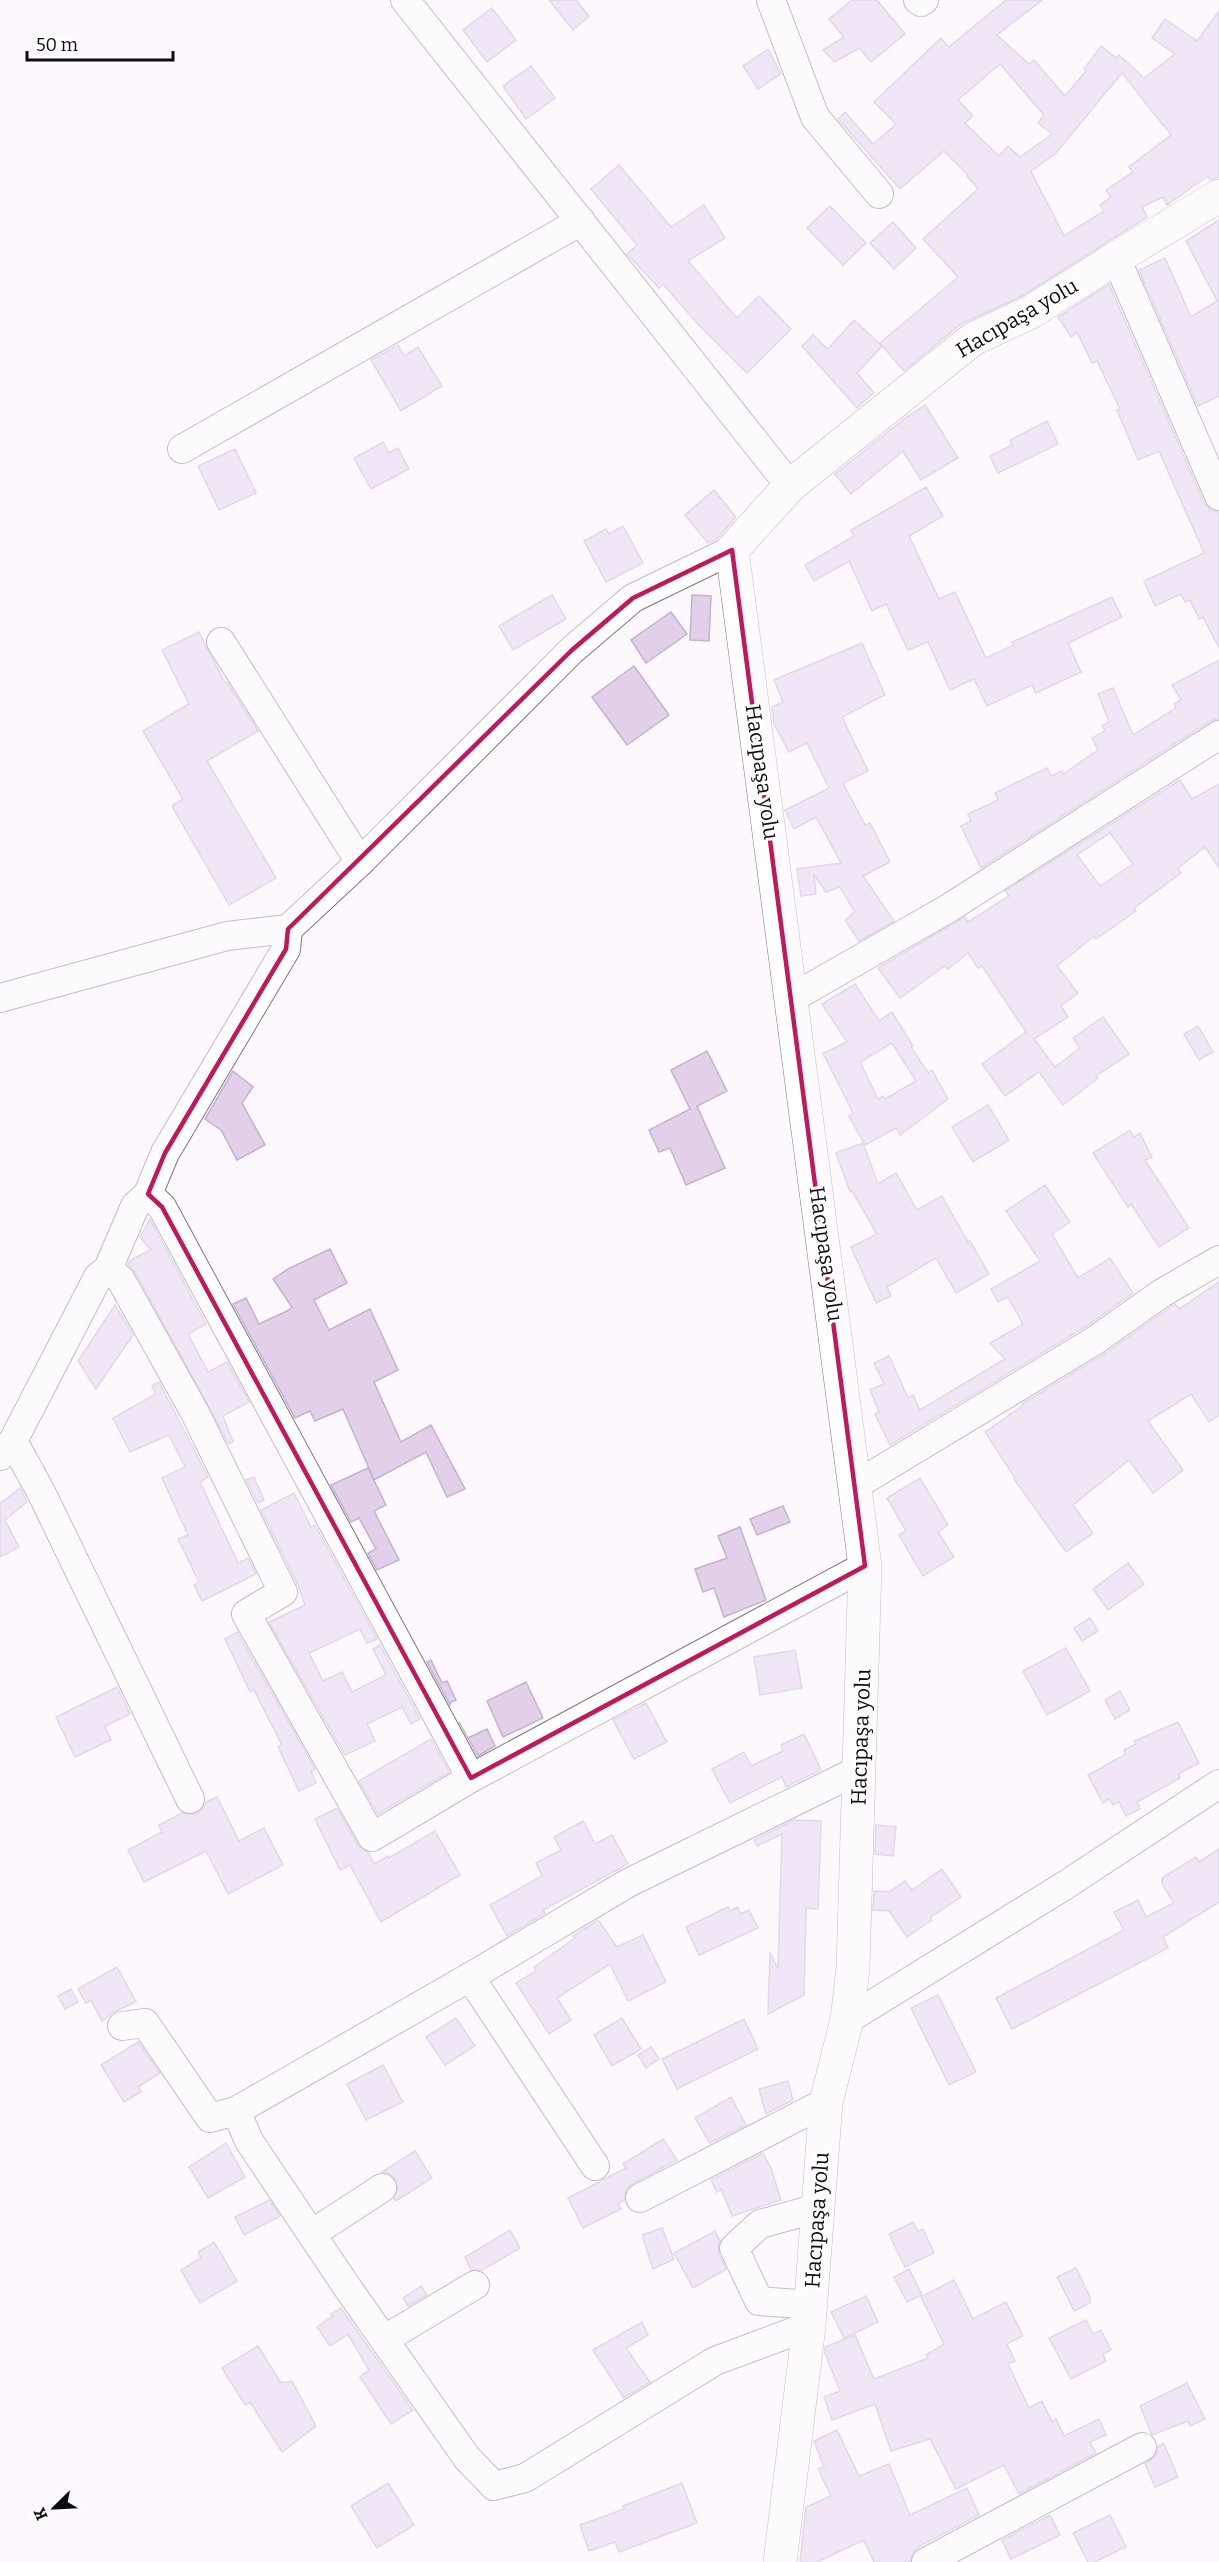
<svg xmlns="http://www.w3.org/2000/svg" width="1219" height="2562" font-family="Bitter,serif">
<style>
.building{fill:#e2d0eb;stroke:#c4b3cd;stroke-width:1.5;fill-rule:evenodd}
.lines{fill:none;stroke-linecap:round;stroke-linejoin:round}
.minor-casing{stroke:#84738b;stroke-width:30}
.major-casing{stroke:#84738b;stroke-width:34}
.minor{stroke:#fff;stroke-width:28}
.major{stroke:#fff;stroke-width:33}
.marked{fill:none;stroke:#c2185b;stroke-width:4.5;stroke-linejoin:round}
.labels{text-anchor:middle;dominant-baseline:central;stroke-width:6;stroke-linejoin:round;paint-order:stroke}
.street-label{font-size:21px;fill:#100a12;stroke:#fff}
</style>
<rect width="100%" height="100%" fill="#fcf8fe"/>
<!-- building -->
<g class="building">
<polygon points="549,0 576,0 589,16 573,30"/>
<polygon points="852,0 877,0 905,34 871,62 859,48 835,62 823,50 844,37 829,19"/>
<path d="M1006,0h36l-45,35 32,29 5,-4 31,36 21,-25 -2,-2 17,-23 15,12 3,-3 25,23 31,-24 -23,-16 13,-19 32,22 22,-30v166l-9,3 -2,-4 -41,29 -4,-8 -21,10 5,10 -125,79 -61,28 -57,47 -24,-28 78,-66 -35,-38 55,-50 -11,-13 1,-1 -24,-24 -44,38 -62,-70 7,-7 28,32 23,-20 -22,-22 67,-64 8,9zM1000,64l44,51 -6,8 14,11 -32,23 -12,-11 -9,10 -34,-33 8,-7 -15,-16zM1122,73l49,62 -42,32 4,5 -27,18 5,7 -11,8 4,6 -40,25 -33,-65 24,-17z"/>
<polygon points="492,8 516,40 487,62 463,30"/>
<polygon points="768,49 781,74 758,89 743,66"/>
<polygon points="531,66 555,98 526,119 503,86"/>
<polygon points="619,165 671,227 704,205 725,238 688,261 737,318 759,296 791,329 747,373 698,324 663,284 659,288 627,254 637,245 591,189"/>
<polygon points="830,206 866,243 843,265 807,228"/>
<polygon points="1219,220 1219,396 1198,406 1139,270 1165,258 1191,317 1217,301 1186,241"/>
<polygon points="893,222 916,248 894,269 870,243"/>
<polygon points="1109,284 1204,503 1210,510 1219,512 1219,648 1203,617 1199,619 1190,600 1185,602 1181,594 1155,606 1144,581 1204,553 1159,451 1138,460 1117,410 1120,409 1097,361 1092,363 1077,332 1071,337 1058,317"/>
<polygon points="854,320 882,346 857,373 874,393 857,408 802,346 813,335 828,349"/>
<polygon points="398,345 404,356 418,347 442,386 401,411 371,360"/>
<polygon points="925,405 958,458 921,480 903,451 851,494 835,474 905,418"/>
<polygon points="1047,421 1058,444 998,473 990,456 1012,445 1010,440"/>
<polygon points="383,442 389,453 398,448 409,469 371,489 354,458"/>
<polygon points="235,449 256,493 219,510 198,466"/>
<polygon points="926,487 943,516 909,536 939,599 955,592 986,658 1014,645 1012,642 1112,597 1122,617 1068,643 1081,672 1036,693 1032,685 987,706 974,679 950,690 928,642 908,650 886,604 872,611 849,561 814,581 805,565 854,536 851,530"/>
<polygon points="714,490 736,517 717,539 708,543 685,515"/>
<polygon points="623,526 643,563 606,582 584,541 606,529 609,534"/>
<polygon points="552,595 566,619 513,650 499,626"/>
<polygon points="692,595 711,596 709,641 690,640"/>
<polygon points="671,612 687,634 646,663 631,640"/>
<polygon points="199,632 225,683 227,682 258,731 207,761 276,878 229,905 172,806 183,799 143,731 189,704 162,650"/>
<polygon points="862,643 885,695 842,717 868,771 843,783 865,825 870,823 890,862 863,876 894,921 859,941 845,920 855,912 840,887 826,892 814,875 816,894 801,896 797,869 841,863 816,817 794,829 785,810 829,788 807,743 789,752 774,724 772,707 783,702 774,680"/>
<polygon points="1219,660 1219,719 1210,721 981,868 961,826 971,821 968,814 998,800 995,793 1047,768 1051,776 1062,771 1063,774 1098,750 1092,738 1105,731 1102,726 1109,722 1098,694 1113,688 1133,735 1176,708 1174,704 1181,700 1172,685"/>
<polygon points="634,666 669,715 627,745 592,697"/>
<path d="M1180,780l12,19 27,-15v84l-14,-21 -27,21 3,5 -47,35 2,3 -40,28 -2,-3 -37,30 21,27 -17,13 7,11 -34,22 21,28 25,-19 -7,-10 30,-21 26,37 -33,22 2,2 -35,27 -24,-33 -34,24 -23,-32 44,-32 -44,-66 -4,2 -10,-15 -20,16 -3,-3 -45,32 -22,-30 87,-51 3,5 41,-26 -4,-5zM1110,833l23,31 -33,22 -23,-31z"/>
<path d="M855,984l24,37 13,-9 21,34 -2,1 17,26 4,-3 16,29 -48,36 -4,-7 -31,17 -16,-29 4,-3 -30,-60 24,-11 -25,-38zM892,1043l24,38 -31,18 -2,-3 -5,3 -18,-37z"/>
<polygon points="1198,1026 1213,1052 1199,1060 1184,1034"/>
<polygon points="707,1051 727,1091 697,1106 725,1168 686,1185 670,1148 659,1152 649,1130 690,1109 671,1070"/>
<polygon points="233,1071 253,1087 242,1103 265,1145 237,1160 221,1130 205,1119"/>
<polygon points="988,1105 1009,1140 973,1162 952,1127"/>
<polygon points="1130,1130 1134,1137 1140,1133 1152,1157 1145,1160 1189,1228 1159,1247 1131,1204 1128,1207 1093,1153"/>
<polygon points="863,1143 878,1184 896,1173 917,1210 942,1196 968,1242 970,1241 989,1274 956,1293 936,1258 887,1287 891,1296 876,1303 851,1247 877,1234 852,1191 850,1192 836,1153"/>
<polygon points="1045,1185 1070,1222 1052,1234 1078,1278 1110,1258 1133,1293 1085,1327 890,1445 875,1414 879,1412 870,1390 884,1384 874,1363 889,1356 908,1398 913,1395 920,1410 1005,1359 990,1343 1023,1324 1008,1297 998,1302 991,1289 1040,1261 1006,1211"/>
<polygon points="150,1219 206,1324 188,1334 208,1372 227,1362 249,1402 223,1416 233,1442 229,1444 135,1272 128,1264 130,1260 151,1250 140,1237"/>
<polygon points="330,1249 347,1283 314,1300 329,1330 370,1309 398,1370 374,1382 401,1442 431,1425 465,1489 447,1497 426,1452 374,1480 343,1409 315,1421 310,1411 295,1418 233,1304 246,1298 259,1324 287,1311 292,1307 273,1279 288,1269"/>
<polygon points="1219,1282 1219,1415 1209,1422 1191,1394 1148,1421 1183,1470 1153,1493 1129,1460 1073,1505 1093,1533 1066,1552 1014,1479 1015,1478 985,1432 1018,1409 1023,1405 1022,1404 1104,1354 1171,1307 1175,1304 1179,1309"/>
<polygon points="115,1305 133,1335 96,1389 78,1361"/>
<polygon points="159,1382 208,1477 200,1482 238,1563 248,1558 256,1574 202,1601 194,1585 199,1582 178,1539 188,1535 162,1478 185,1467 169,1435 130,1452 113,1418 156,1394 152,1386"/>
<polygon points="368,1468 386,1505 374,1511 399,1560 377,1570 368,1553 376,1549 359,1518 351,1522 331,1485"/>
<polygon points="254,1477 264,1500 258,1503 246,1480"/>
<polygon points="920,1478 948,1525 938,1532 954,1557 923,1576 899,1535 906,1531 887,1498"/>
<polygon points="20,1488 27,1502 5,1520 19,1547 0,1557 0,1504"/>
<polygon points="294,1493 311,1527 315,1525 377,1639 367,1643 360,1629 309,1653 323,1681 342,1672 352,1692 386,1675 373,1649 380,1645 420,1719 411,1724 402,1707 367,1724 375,1741 345,1755 269,1622 305,1605 298,1585 261,1510"/>
<polygon points="783,1506 790,1522 757,1535 750,1519"/>
<polygon points="740,1527 766,1600 724,1617 714,1588 703,1592 695,1569 727,1558 718,1536"/>
<polygon points="1128,1563 1144,1584 1108,1610 1093,1589"/>
<polygon points="1090,1618 1098,1631 1082,1641 1074,1628"/>
<polygon points="237,1632 315,1769 311,1771 316,1783 299,1791 278,1747 282,1745 254,1690 250,1692 225,1639"/>
<polygon points="1066,1648 1090,1691 1047,1715 1023,1671"/>
<polygon points="795,1650 802,1688 760,1695 754,1657"/>
<polygon points="431,1660 442,1683 447,1681 456,1700 451,1702 450,1705 427,1662"/>
<polygon points="526,1682 543,1718 503,1737 487,1701"/>
<polygon points="117,1687 130,1714 105,1726 111,1740 75,1757 56,1717"/>
<polygon points="1120,1691 1130,1710 1115,1719 1105,1700"/>
<polygon points="646,1703 667,1742 634,1759 613,1720"/>
<polygon points="459,1722 468,1738 487,1729 495,1746 478,1756"/>
<polygon points="1178,1722 1199,1763 1178,1774 1180,1778 1137,1802 1140,1809 1126,1816 1119,1802 1113,1805 1109,1799 1103,1803 1088,1775 1126,1754 1124,1750 1136,1744 1134,1741"/>
<polygon points="804,1734 821,1770 786,1787 782,1777 730,1803 712,1769 744,1752 751,1766 783,1751 781,1745"/>
<polygon points="431,1739 449,1772 378,1814 359,1781"/>
<polygon points="217,1797 239,1841 264,1828 283,1865 228,1894 206,1851 144,1882 128,1850 162,1832 159,1825 182,1813 197,1814 203,1809 206,1802"/>
<polygon points="337,1808 358,1845 369,1853 374,1864 388,1856 389,1858 435,1831 460,1875 381,1922 350,1865 340,1870 315,1819"/>
<polygon points="794,1820 821,1821 818,1909 806,1908 804,1995 768,2014 770,1952 778,1969 782,1834 757,1846 754,1840"/>
<polygon points="583,1821 595,1844 612,1835 628,1864 543,1910 545,1913 507,1936 490,1905 542,1876 536,1863 561,1850 554,1837"/>
<polygon points="876,1825 896,1827 893,1856 875,1854"/>
<polygon points="1219,1849 1219,1902 1163,1937 1168,1948 1012,2029 996,1998 1124,1930 1114,1912 1138,1900 1146,1917 1174,1903 1162,1884 1162,1878 1196,1857 1199,1862"/>
<polygon points="942,1869 961,1897 931,1917 932,1920 907,1937 889,1911 873,1910 874,1891 889,1892 905,1881 912,1890"/>
<polygon points="728,1907 730,1911 738,1907 740,1914 749,1910 758,1928 699,1955 686,1927"/>
<polygon points="598,1920 617,1947 643,1935 666,1982 628,2001 610,1964 557,1998 571,2020 549,2034 516,1983 536,1971 534,1967 575,1938 573,1936"/>
<polygon points="117,1967 136,2002 112,2013 102,2021 91,2000 86,2003 78,1989"/>
<polygon points="71,1989 78,2002 65,2009 58,1996"/>
<polygon points="938,1995 976,2072 949,2085 911,2008"/>
<polygon points="456,2018 475,2046 445,2065 426,2037"/>
<polygon points="622,2018 641,2049 612,2066 594,2035"/>
<polygon points="744,2019 758,2049 677,2089 662,2059"/>
<polygon points="138,2042 160,2073 138,2087 141,2092 124,2102 101,2065"/>
<polygon points="651,2047 659,2059 646,2068 638,2055"/>
<polygon points="383,2065 403,2102 366,2120 347,2084"/>
<polygon points="788,2081 793,2100 766,2114 759,2089"/>
<polygon points="731,2097 746,2125 710,2143 695,2118"/>
<polygon points="663,2139 677,2160 632,2184 626,2190 624,2200 618,2204 621,2209 583,2228 568,2198 626,2168 623,2164"/>
<polygon points="226,2143 245,2177 208,2198 189,2167"/>
<polygon points="415,2151 432,2178 396,2201 394,2198 398,2188 396,2180 390,2174 382,2172"/>
<polygon points="763,2153 771,2168 781,2200 732,2216 721,2189 717,2192 711,2180"/>
<polygon points="269,2200 280,2216 244,2235 235,2217"/>
<polygon points="913,2222 918,2231 923,2229 934,2253 905,2267 889,2234"/>
<polygon points="662,2228 674,2259 653,2269 642,2235"/>
<polygon points="510,2230 520,2248 482,2270 471,2270 465,2257"/>
<polygon points="715,2231 720,2241 718,2246 719,2255 726,2269 693,2288 674,2253"/>
<polygon points="214,2242 237,2281 200,2303 181,2270 201,2258 198,2252"/>
<polygon points="1076,2268 1090,2297 1090,2303 1074,2311 1057,2277"/>
<polygon points="909,2269 922,2295 907,2302 894,2277"/>
<polygon points="954,2280 973,2319 1006,2302 1023,2336 1007,2344 1015,2361 1008,2364 1029,2408 1042,2401 1052,2422 1056,2419 1064,2436 1099,2419 1106,2435 1090,2442 1096,2453 1019,2494 1004,2465 956,2489 930,2439 891,2451 875,2404 832,2420 824,2397 840,2391 825,2353 825,2347 855,2335 874,2379 928,2358 926,2355 944,2344 921,2297"/>
<polygon points="421,2286 427,2295 408,2306 403,2298"/>
<polygon points="866,2296 878,2322 844,2338 831,2312"/>
<polygon points="341,2308 413,2410 391,2424 360,2377 369,2370 348,2334 330,2346 317,2327 333,2316 331,2314"/>
<polygon points="1086,2320 1093,2334 1101,2330 1111,2350 1103,2354 1106,2361 1071,2379 1049,2338"/>
<polygon points="642,2322 648,2335 626,2348 650,2382 624,2398 593,2350"/>
<polygon points="258,2346 281,2383 292,2381 316,2426 282,2452 250,2402 245,2405 222,2368"/>
<polygon points="1187,2383 1205,2419 1190,2426 1188,2421 1152,2435 1140,2406"/>
<polygon points="837,2430 859,2476 889,2464 910,2515 967,2488 979,2515 918,2547 912,2554 910,2562 874,2562 864,2540 817,2562 800,2562 806,2507 831,2496 818,2469 824,2467 814,2441"/>
<polygon points="1164,2444 1178,2477 1155,2487 1145,2464 1156,2456 1158,2446"/>
<polygon points="388,2483 414,2525 377,2548 351,2506"/>
<polygon points="682,2483 697,2523 619,2552 615,2542 589,2551 580,2525 624,2509 623,2506"/>
<polygon points="1050,2515 1060,2535 1011,2559 1002,2540"/>
<polygon points="1110,2515 1126,2547 1095,2562 1088,2562 1073,2533"/>
</g>
<g class="lines">
<defs>
<g id="minor">
<polyline points="405,0 790,486"/>
<polyline points="771,0 815,117 879,194"/>
<polyline points="918,0 921,2 924,0"/>
<polyline points="1116,258 1219,496"/>
<polyline points="182,449 581,221"/>
<polyline points="221,642 360,862"/>
<polyline points="0,998 227,936 288,929 360,862 572,650 633,598 732,550"/>
<polyline points="792,998 949,908 1219,735"/>
<polyline points="148,1194 162,1207 471,1778"/>
<polyline points="108,1269 121,1280 194,1411 283,1592 246,1614 372,1837 471,1778 865,1566"/>
<polyline points="13,1441 41,1492 190,1799"/>
<polyline points="0,1456 13,1441 98,1277 108,1269 135,1206 148,1194 165,1153 286,949 288,929"/>
<polyline points="856,1485 1094,1341 1162,1293 1219,1260"/>
<polyline points="470,1977 595,2166"/>
<polyline points="847,2020 1064,1886 1219,1784"/>
<polyline points="122,2026 145,2023 210,2118 236,2111"/>
<polyline points="640,2198 826,2102"/>
<polyline points="313,2233 382,2188"/>
<polyline points="811,2305 759,2301 734,2248 760,2224 818,2208"/>
<polyline points="809,2326 715,2361 525,2478 494,2486 467,2458 347,2287 249,2141 236,2111 470,1977 628,1883 861,1769"/>
<polyline points="385,2339 475,2285"/>
<polyline points="926,2562 1142,2447"/>
</g>
<polyline id="major" points="780,2562 809,2326 826,2102 847,2020 853,1968 865,1566 732,550 790,486 973,339 1031,312 1116,258 1219,196"/>
</defs>
<!-- minor casing -->
<use href="#minor" class="minor-casing"/>
<!-- major casing -->
<use href="#major" class="major-casing"/>
<!-- minor -->
<use href="#minor" class="minor"/>
<!-- major -->
<use href="#major" class="major"/>
</g>
<!-- marked area -->
<path d="M0 0H1219V2562H0ZM732,550l133,1016 -394,212 -309,-571 -14,-13 17,-41 121,-204 2,-20 284,-279 61,-52z" fill="#fcf8fe" fill-opacity=".55" fill-rule="evenodd"/>
<path class="marked" d="M732,550l133,1016 -394,212 -309,-571 -14,-13 17,-41 121,-204 2,-20 284,-279 61,-52z"/>
<g class="labels">
<!-- street labels -->
<g class="street-label">
<text transform="translate(1017 318) rotate(-30)">Hacıpaşa yolu</text>
<text transform="translate(762 772) rotate(82)">Hacıpaşa yolu</text>
<text transform="translate(826 1254) rotate(82)">Hacıpaşa yolu</text>
<text transform="translate(861 1737) rotate(-88)">Hacıpaşa yolu</text>
<text transform="translate(817 2220) rotate(-86)">Hacıpaşa yolu</text>
</g>
</g>
<!-- north arrow -->
<g transform="translate(54 2508) rotate(246)" stroke="#ffffff" stroke-width="4.5" paint-order="stroke">
<path d="M0-4.5L10 22L0 15L-10 22Z" fill="#100a12"/>
<text y="-9" font-size="16" font-weight="bold" text-anchor="middle" fill="#100a12">K</text>
</g>
<!-- scale -->
<path d="M27 51v9h146v-9" fill="none" stroke="#100a12" stroke-width="3"/>
<text x="36" y="51" font-size="18" fill="#100a12" stroke="#ffffff" stroke-width="4.5" paint-order="stroke">50 m</text>
</svg>
